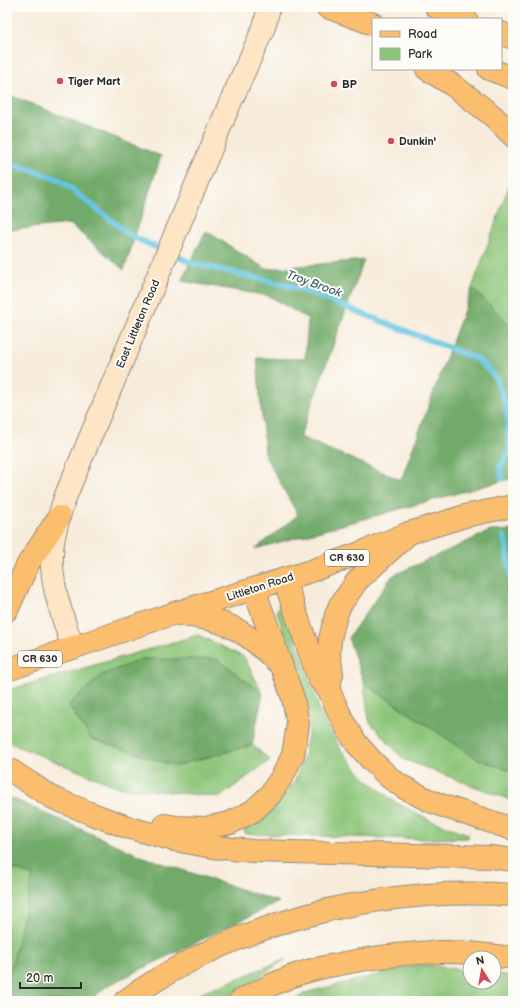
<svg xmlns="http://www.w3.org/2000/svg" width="520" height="1008" font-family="'Balsamiq Sans',sans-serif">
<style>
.green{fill:#8cc579;stroke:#5c7852}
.forest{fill:#71aa69;stroke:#4e6a4a}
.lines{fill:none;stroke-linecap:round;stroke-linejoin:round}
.stream{stroke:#65c5e3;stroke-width:6}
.secondary-casing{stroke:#918c83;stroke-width:24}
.primary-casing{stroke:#918c83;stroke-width:24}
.highway-casing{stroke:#918c83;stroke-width:24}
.secondary{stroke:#fde5c5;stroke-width:22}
.primary{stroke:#fabe6e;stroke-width:22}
.highway{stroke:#fabe6e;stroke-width:22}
.poi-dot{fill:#d1495b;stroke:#fdfcf7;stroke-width:1.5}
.labels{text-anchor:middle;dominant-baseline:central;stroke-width:4;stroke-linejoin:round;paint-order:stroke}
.shield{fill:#fdfcf7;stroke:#6a6a68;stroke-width:1}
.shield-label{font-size:10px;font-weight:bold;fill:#2b2b2b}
.poi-label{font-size:11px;font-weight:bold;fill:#2b2b2b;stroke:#fdfcf7;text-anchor:start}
.street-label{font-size:11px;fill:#2b2b2b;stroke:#fdfcf7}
.water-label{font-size:12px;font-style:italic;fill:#3f616b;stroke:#fdfcf7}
</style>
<rect width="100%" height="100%" fill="#fdfcf7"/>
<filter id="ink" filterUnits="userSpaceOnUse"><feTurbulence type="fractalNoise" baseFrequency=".025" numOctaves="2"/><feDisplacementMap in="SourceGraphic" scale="8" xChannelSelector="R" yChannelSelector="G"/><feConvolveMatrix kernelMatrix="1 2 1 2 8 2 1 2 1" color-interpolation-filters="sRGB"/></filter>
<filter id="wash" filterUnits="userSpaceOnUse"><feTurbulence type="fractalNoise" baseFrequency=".012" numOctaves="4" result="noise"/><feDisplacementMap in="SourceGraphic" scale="16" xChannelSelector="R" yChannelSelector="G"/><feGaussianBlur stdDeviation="0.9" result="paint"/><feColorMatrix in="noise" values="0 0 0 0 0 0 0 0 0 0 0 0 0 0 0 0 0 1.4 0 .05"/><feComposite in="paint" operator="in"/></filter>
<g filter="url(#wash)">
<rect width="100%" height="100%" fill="#f7ecdb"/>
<!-- green -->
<g class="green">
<polygon points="513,175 513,328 472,288"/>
<polygon points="280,606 283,607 286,610 322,717 342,751 364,777 395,802 430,820 468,834 468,838 426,839 245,834 244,829 262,818 278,804 295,781 304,755 309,729 308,712 303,689 277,613 277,609"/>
<polygon points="198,635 244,657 263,694 217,659 175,766 252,745 270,760 220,797 118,787 7,742 7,691 8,690"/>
<polygon points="364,683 476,758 513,772 513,801 403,759 369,721"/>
<polygon points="7,867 34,876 7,985"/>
<polygon points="286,959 222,1001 182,1001"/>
<polygon points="420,964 470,971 470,982 494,982 494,974 513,977 513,1001 293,1001 305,993"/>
</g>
<!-- forest -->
<g class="forest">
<polygon points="7,94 161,156 124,270 70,224 7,230"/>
<polygon points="206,231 266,269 364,260 300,437 401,480 472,288 513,328 513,478 255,549 298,515 265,456 257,358 305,359 308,319 269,296 181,281"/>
<polygon points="513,530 513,772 476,758 364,683 348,638 392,576 490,531"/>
<polygon points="142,659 217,659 263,694 252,745 175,766 91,739 68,705 102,675"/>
<polygon points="7,796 141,856 279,902 107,986 89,1001 7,1001 7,985 33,876 7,867"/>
</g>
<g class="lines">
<!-- stream -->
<g class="stream">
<polyline points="7,168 17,165 60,180 131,236 192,263 295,287 477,359 495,376 507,406 510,452 500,467 502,479"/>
<polyline points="504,536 513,585"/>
</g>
</g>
</g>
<g filter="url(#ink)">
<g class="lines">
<defs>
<path id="secondary" d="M73,648c-12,-36 -27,-73 -19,-111 3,-15 7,-28 12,-42l162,-387 36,-81 5,-20"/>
<g id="primary">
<polyline points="7,610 28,564 59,517"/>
<polyline points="7,670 175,613 311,571 360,553 409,533 436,525 465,516 513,506"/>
</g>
<g id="highway">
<polyline points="327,7 373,24"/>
<polyline points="436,7 466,19"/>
<polyline points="501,33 513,38"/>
<polyline points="427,69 454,86 493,116 513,136"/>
<polyline points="489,69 513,78"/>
<polyline points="284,579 319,679 328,689 344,723 356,743 372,761 390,778 403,787 428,800 446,807 513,829"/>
<path d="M175,613c12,3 25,4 37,7 27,6 48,25 67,44"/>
<polyline points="328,689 332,674 329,654 330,639 336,615 340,605 348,594 357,581 409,533"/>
<polyline points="7,768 53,798 92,814 130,828 174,840 213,847 253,851 453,856 492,857 513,860"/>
<polyline points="165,825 177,827 205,828 230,823 253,811 270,795 283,775 293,755 298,724 293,698 254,589"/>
<path d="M125,1001c111,-80 252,-115 388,-106"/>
<path d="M240,1001c16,-9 32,-17 50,-24 15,-6 33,-10 50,-13 35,-7 70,-12 106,-12 22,0 45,3 67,6"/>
</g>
</defs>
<!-- secondary casing -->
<use href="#secondary" class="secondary-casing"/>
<!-- primary casing -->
<use href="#primary" class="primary-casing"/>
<!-- highway casing -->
<use href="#highway" class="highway-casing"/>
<!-- secondary -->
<use href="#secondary" class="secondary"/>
<!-- primary -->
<use href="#primary" class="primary"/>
<!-- highway -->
<use href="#highway" class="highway"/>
</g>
</g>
<!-- markers -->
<g class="poi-dot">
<circle cx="60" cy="81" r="4"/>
<circle cx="334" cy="84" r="4"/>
<circle cx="391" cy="141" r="4"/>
</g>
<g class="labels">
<!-- shield labels -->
<g class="shield">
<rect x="325" y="550" width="44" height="16" rx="3"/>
<rect x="18" y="651" width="44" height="16" rx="3"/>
</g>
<g class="shield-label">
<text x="347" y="558">CR 630</text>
<text x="40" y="659">CR 630</text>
</g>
<!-- poi labels -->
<g class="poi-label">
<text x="68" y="81">Tiger Mart</text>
<text x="342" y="84">BP</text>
<text x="399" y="141">Dunkin'</text>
</g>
<!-- street labels -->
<g class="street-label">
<text transform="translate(138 324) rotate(-67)">East Littleton Road</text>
<text transform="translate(260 587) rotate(-18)">Littleton Road</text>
</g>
<!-- water labels -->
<g class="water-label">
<text transform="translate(314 284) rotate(20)">Troy Brook</text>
</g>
</g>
<!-- margin -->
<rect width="520" height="1008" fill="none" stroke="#fdfcf7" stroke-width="24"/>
<!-- legend -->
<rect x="372" y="18" width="130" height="52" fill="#fdfcf7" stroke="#a9a8a5"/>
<rect x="380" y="31" width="20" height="6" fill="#fabe6e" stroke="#a9a8a5"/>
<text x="408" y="38" font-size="12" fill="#2b2b2b">Road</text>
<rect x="380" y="48" width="20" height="12" fill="#8cc579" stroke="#a9a8a5"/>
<text x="408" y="58" font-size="12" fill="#2b2b2b">Park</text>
<!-- north arrow -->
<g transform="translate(482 970) rotate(349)"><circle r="19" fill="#fdfcf7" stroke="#a9a8a5"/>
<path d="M0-3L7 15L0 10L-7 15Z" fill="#d1495b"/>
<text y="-6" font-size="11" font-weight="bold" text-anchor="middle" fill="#2b2b2b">N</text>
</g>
<!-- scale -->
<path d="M20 982v6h61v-6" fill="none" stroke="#2b2b2b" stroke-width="2"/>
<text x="26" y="982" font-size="12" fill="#2b2b2b" stroke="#fdfcf7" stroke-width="3" paint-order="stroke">20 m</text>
</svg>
